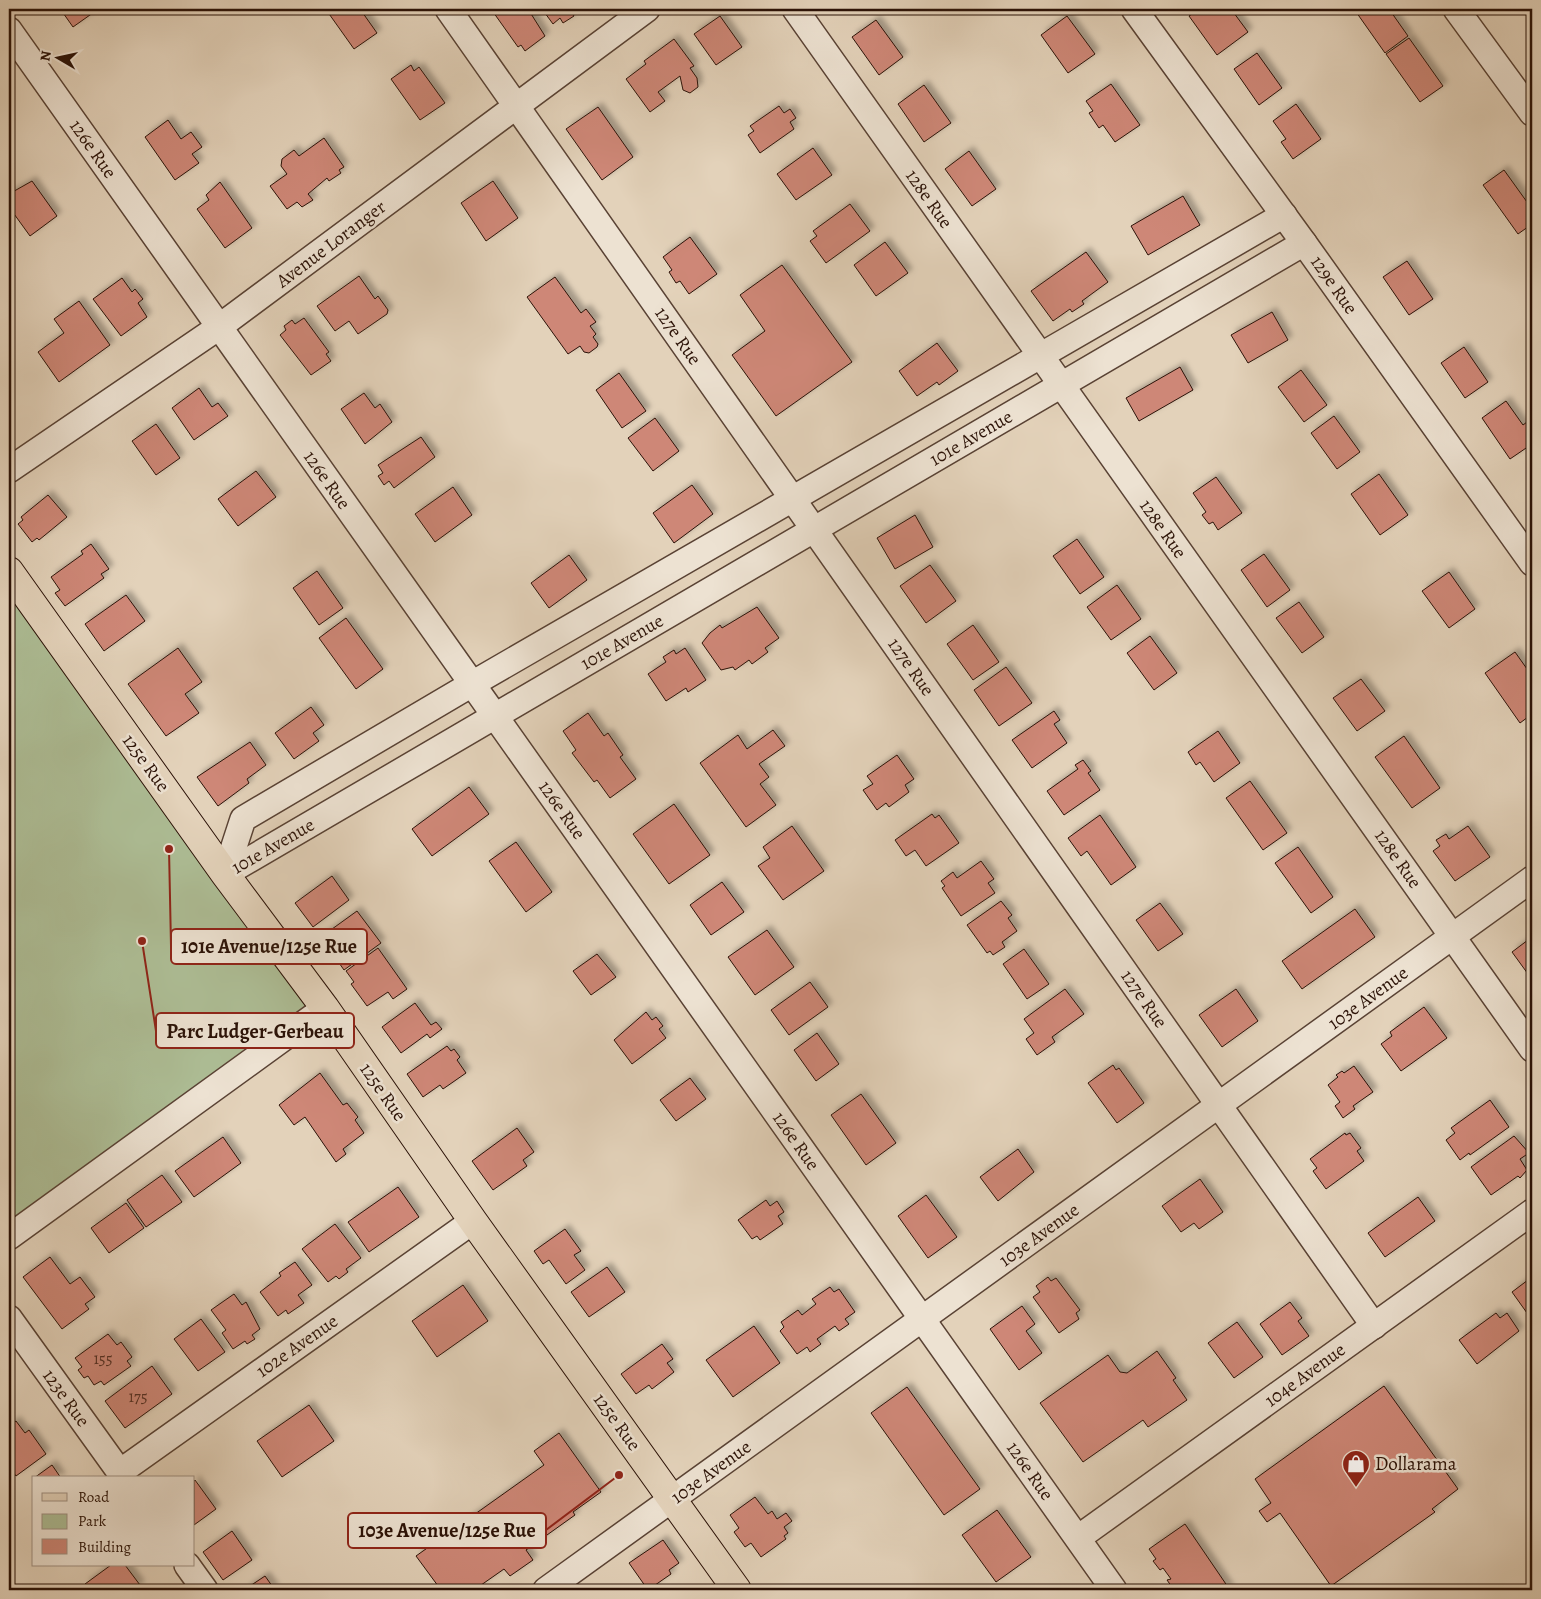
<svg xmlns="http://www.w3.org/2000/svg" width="1541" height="1599" font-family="Alegreya,serif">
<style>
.green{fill:#adbd95;stroke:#6c684e}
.building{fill:#ce8777;stroke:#2b1207;filter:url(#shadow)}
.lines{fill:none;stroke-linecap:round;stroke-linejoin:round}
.minor-casing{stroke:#594234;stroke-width:28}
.major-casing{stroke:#2b1207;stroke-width:30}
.minor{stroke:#ede2d2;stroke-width:25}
.major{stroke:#e3d2ba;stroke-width:28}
.labels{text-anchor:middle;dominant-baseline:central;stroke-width:5;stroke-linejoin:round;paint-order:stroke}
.number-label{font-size:16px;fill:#542f23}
.street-label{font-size:19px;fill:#2b1207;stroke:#ede2d2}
.poi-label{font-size:19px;fill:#2b1207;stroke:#ede2d2;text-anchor:start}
.leader{fill:none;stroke:#8f2418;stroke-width:2}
.callout-dot{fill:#8f2418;stroke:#ede2d2;stroke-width:2}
.callout{fill:#ede2d2;stroke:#8f2418;stroke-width:2}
.callout-label{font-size:20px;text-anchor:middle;font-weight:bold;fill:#2b1207}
</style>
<defs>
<filter id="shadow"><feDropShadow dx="4.5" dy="-4.5" stdDeviation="2.5" flood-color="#0004"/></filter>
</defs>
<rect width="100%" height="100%" fill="#e3d2ba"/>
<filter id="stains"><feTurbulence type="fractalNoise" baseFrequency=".004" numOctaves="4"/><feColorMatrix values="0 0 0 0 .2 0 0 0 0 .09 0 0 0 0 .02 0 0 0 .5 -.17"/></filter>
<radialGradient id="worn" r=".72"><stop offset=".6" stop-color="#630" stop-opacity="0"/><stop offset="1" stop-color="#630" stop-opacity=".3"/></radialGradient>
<!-- green -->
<polygon class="green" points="9,571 325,1008 9,1237"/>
<!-- building -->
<g class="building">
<polygon points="54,9 95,9 97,10 73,27 61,10 57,13"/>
<polygon points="331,9 360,9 377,33 354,49 327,11"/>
<polygon points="491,9 528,9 545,36 525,51 521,45 518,47"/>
<polygon points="542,9 574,9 571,11 574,16 563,23 560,18 553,24"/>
<polygon points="1193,9 1231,9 1248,32 1217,55 1189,16 1195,12"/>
<polygon points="1354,9 1389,9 1408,36 1385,53"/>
<polygon points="720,16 742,47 716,65 694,34"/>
<polygon points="1067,16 1095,54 1068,73 1041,35"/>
<polygon points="876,20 903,57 879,75 852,37"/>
<polygon points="1409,38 1443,86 1420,102 1386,54"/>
<polygon points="674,39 694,66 690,68 697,78 698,87 690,93 683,90 680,76 658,92 665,101 650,112 626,79 646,64 644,61"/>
<polygon points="1257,53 1282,88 1259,105 1234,69"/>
<polygon points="411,65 414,71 419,67 445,103 420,120 391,79"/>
<polygon points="1111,84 1140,125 1115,142 1103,125 1099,128 1089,113 1093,111 1086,101"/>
<polygon points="924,85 951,123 924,142 898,104"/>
<polygon points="1296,104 1321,139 1293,159 1281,142 1286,139 1273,121"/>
<polygon points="779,106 784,113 790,109 796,118 790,122 794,129 760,153 748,135 754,131 750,126"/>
<polygon points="598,107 633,157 602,180 566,129"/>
<polygon points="168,120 181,139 191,132 202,147 192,154 199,163 175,180 145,137"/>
<polygon points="324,138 344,167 339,170 341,173 329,181 327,178 308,194 313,200 302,207 297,202 287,209 270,186 287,174 281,166 282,159 294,150 299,156"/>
<polygon points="813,148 832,175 796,200 777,174"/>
<polygon points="969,151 996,189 972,206 945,169"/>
<polygon points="1504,170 1532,209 1532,224 1518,234 1483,185"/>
<polygon points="32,181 57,216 30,236 9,207 9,194"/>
<polygon points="493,181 518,218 486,241 461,203"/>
<polygon points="220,182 252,228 225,248 197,209 209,200 206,195"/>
<polygon points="1183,196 1200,225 1148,255 1131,226"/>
<polygon points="850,204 870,231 826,263 810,241 817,236 813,231"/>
<polygon points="690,237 717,274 689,294 680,281 676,283 669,272 672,270 663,257"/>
<polygon points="885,242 908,273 876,296 854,265"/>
<polygon points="1086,252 1108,282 1082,301 1084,304 1072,312 1070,309 1053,321 1031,291"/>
<polygon points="1407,261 1433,299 1409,315 1383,277"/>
<polygon points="782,265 852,362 776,416 732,355 765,331 740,295"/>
<polygon points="359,276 375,299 378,296 388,310 387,314 358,334 349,321 335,331 317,306"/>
<polygon points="555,277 581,313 586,309 596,322 590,326 596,334 593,337 598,344 597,347 589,353 584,352 580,346 568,354 527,297"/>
<polygon points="122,278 132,292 135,289 143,299 138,303 147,317 121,336 93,299"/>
<polygon points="79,301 110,345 59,382 38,352 64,333 54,319"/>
<polygon points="1272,312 1288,340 1248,363 1231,335"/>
<polygon points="304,318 329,352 326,354 331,361 311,375 280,335 286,330 284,326 292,320 295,324"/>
<polygon points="937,343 958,371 939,385 937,382 917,396 899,371"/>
<polygon points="1464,347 1488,382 1465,398 1441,363"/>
<polygon points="1180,367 1193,390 1139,421 1126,398"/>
<polygon points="1301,370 1327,405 1304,422 1278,387"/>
<polygon points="619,373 646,411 622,428 596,390"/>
<polygon points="199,388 212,407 218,403 228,416 194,440 172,408"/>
<polygon points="364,393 375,408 380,404 392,422 365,444 341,409"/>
<polygon points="1506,401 1523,425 1531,419 1532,421 1532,444 1510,459 1482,418"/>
<polygon points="1334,416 1360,452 1337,469 1311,433"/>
<polygon points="655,418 679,451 653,471 628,438"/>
<polygon points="156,424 180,458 156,475 132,441"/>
<polygon points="421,437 435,457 394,488 389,481 384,485 378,476 383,473 378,465"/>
<polygon points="256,471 276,497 238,526 218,499"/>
<polygon points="1379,474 1408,515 1380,535 1351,494"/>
<polygon points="1216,477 1242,513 1218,530 1213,522 1209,524 1202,515 1206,512 1193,493"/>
<polygon points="692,485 713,514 674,543 653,513"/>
<polygon points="453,487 472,515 435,542 415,514"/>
<polygon points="48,495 67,517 39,540 37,538 32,542 18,524 23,520 21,517"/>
<polygon points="915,515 933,547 895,569 877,538"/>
<polygon points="1077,539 1104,577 1080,594 1053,556"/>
<polygon points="91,544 109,569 101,574 104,578 65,606 55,593 60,590 51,577 83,554 81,551"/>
<polygon points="1264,554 1290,590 1267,607 1241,570"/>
<polygon points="569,555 587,580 549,608 531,583"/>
<polygon points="930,565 956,601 926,623 900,586"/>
<polygon points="317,571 343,608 319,625 293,588"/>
<polygon points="1449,572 1475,609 1449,628 1422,591"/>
<polygon points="1117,585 1141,619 1111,640 1087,607"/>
<polygon points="126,595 145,621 104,651 85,624"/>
<polygon points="1299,602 1324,637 1302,653 1276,618"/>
<polygon points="757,607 779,638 765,648 768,652 752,664 749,660 735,670 733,667 721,670 702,643 710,633 720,625 722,628"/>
<polygon points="346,618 383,669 356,689 319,638"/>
<polygon points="973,625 999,662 973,680 947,644"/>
<polygon points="1150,636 1177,673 1154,690 1127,653"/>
<polygon points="178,648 202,682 185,694 199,713 166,736 128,684"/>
<polygon points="685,648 706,680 688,692 686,688 666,701 648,674 666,662 663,657 674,650 676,654"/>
<polygon points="1515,652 1532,676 1532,714 1520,723 1485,673"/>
<polygon points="1006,667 1032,703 999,726 974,690"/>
<polygon points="1361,679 1385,711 1357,731 1333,698"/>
<polygon points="311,707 324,725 313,733 319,741 294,759 275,733"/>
<polygon points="1054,711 1060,720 1054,724 1067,743 1032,768 1012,740"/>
<polygon points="588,713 604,736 608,733 623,755 620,757 636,779 610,798 597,780 594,782 572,753 576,750 563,731"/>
<polygon points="773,730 785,746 759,764 769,777 760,784 776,805 746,827 700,763 738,735 747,749"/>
<polygon points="1218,731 1240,763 1214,782 1200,762 1196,765 1188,752"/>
<polygon points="1404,736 1440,788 1412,808 1375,757"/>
<polygon points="250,742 266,765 247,779 249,783 218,806 197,777"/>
<polygon points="897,755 914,779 905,785 909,792 889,807 886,803 877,810 863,790 873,784 867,776"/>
<polygon points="1083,760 1091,771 1088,773 1100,790 1064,815 1047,791 1078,769 1075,765"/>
<polygon points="1250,781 1287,833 1263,850 1226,798"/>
<polygon points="469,787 489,814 432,856 412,829"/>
<polygon points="674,804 710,855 669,884 633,834"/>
<polygon points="932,814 935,818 939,815 959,843 926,866 915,850 906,856 895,840"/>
<polygon points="1100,815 1136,867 1111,885 1087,851 1081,856 1068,838"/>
<polygon points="792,826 824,871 783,900 758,866 770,858 763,847"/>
<polygon points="1468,826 1490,857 1455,881 1433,851 1440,846 1436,840 1446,834 1449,839"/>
<polygon points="516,842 552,892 526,912 489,861"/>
<polygon points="1298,847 1333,897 1311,913 1275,863"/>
<polygon points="981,861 994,879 988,883 995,893 961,916 942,888 945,886 941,881 953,872 957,878"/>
<polygon points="332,876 349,900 313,927 295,903"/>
<polygon points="722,882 744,912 711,935 690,905"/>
<polygon points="1001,901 1012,915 1008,918 1017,931 1002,942 1005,947 993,955 990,951 987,953 967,925"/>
<polygon points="1160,903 1183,934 1158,951 1136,920"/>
<polygon points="1355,909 1375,937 1302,989 1282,961"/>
<polygon points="357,911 381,943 344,970 321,937"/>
<polygon points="767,930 794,967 755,995 728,957"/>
<polygon points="1532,937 1532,971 1528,974 1512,952"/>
<polygon points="378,948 407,989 393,999 388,992 367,1006 351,984 354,982 346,971"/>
<polygon points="1024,949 1049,984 1027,999 1003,964"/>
<polygon points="597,954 616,977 591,995 573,971"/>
<polygon points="810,982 828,1007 789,1035 771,1010"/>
<polygon points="1065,989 1084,1014 1052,1037 1055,1042 1037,1055 1026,1039 1034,1033 1024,1019"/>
<polygon points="1236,989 1258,1021 1222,1047 1199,1015"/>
<polygon points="415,1003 431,1025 436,1022 442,1029 430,1038 427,1034 401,1053 382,1027"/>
<polygon points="1424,1007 1447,1038 1401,1071 1381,1044 1392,1036 1390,1032"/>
<polygon points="646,1012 652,1020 656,1017 663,1026 659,1029 666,1038 632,1064 614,1040"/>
<polygon points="817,1033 839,1064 816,1081 794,1050"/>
<polygon points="447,1046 451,1051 454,1049 460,1057 457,1060 466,1073 443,1089 440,1085 423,1097 407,1074"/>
<polygon points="1113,1065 1116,1070 1119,1068 1144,1103 1117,1123 1088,1083"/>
<polygon points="1354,1066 1373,1092 1353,1106 1355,1109 1343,1118 1335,1106 1340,1102 1328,1085 1338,1077 1336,1075 1342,1071 1344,1073"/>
<polygon points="320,1073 343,1105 347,1103 358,1117 355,1120 364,1133 343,1149 346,1154 336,1162 305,1117 294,1125 279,1105"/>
<polygon points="690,1078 706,1099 676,1121 660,1100"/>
<polygon points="861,1094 896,1143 866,1165 831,1115"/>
<polygon points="1490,1100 1509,1127 1470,1155 1469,1153 1460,1160 1446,1140 1455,1133 1451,1128"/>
<polygon points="517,1128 534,1152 523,1160 527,1166 493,1190 472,1161"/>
<polygon points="1345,1133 1346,1135 1350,1133 1361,1148 1357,1151 1364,1161 1326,1189 1313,1171 1317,1168 1310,1159"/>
<polygon points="1514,1136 1529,1153 1520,1159 1527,1170 1520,1178 1518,1176 1491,1195 1471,1167"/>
<polygon points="223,1137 241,1163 194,1197 175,1171"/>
<polygon points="1018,1149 1034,1172 998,1201 980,1177"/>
<polygon points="162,1175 182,1202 146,1227 127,1200"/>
<polygon points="1200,1179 1223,1212 1199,1229 1194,1223 1181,1232 1162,1206"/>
<polygon points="398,1187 419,1217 369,1252 348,1222"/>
<polygon points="926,1195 957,1237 928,1258 898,1216"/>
<polygon points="1418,1197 1435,1221 1385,1257 1368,1233"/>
<polygon points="766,1200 770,1206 777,1201 784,1212 778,1216 783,1224 760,1240 757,1236 752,1239 738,1220"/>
<polygon points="126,1203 144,1228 109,1253 91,1228"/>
<polygon points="335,1224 361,1258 346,1269 348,1272 339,1279 336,1276 328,1282 302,1249"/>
<polygon points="565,1229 581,1251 574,1255 585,1270 566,1284 549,1260 543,1264 534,1251"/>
<polygon points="50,1257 70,1284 80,1277 95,1297 85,1304 89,1309 62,1329 23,1277"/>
<polygon points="295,1262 312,1285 298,1295 304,1303 288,1314 286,1310 278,1316 260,1292 281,1276 279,1273"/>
<polygon points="607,1267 625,1292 589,1317 571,1292"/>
<polygon points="1048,1277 1051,1281 1056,1278 1080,1310 1076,1313 1079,1319 1059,1333 1033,1297 1040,1292 1036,1286"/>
<polygon points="1532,1277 1532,1320 1512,1292"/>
<polygon points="463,1285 488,1321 437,1357 412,1321"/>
<polygon points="830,1287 834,1292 839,1289 855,1312 845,1319 849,1324 839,1331 835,1326 817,1339 821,1344 810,1352 807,1347 797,1354 780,1331 784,1327 781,1322 798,1310 802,1315 816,1304 812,1299"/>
<polygon points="234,1294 242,1305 246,1302 260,1329 252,1335 255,1339 247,1344 245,1341 233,1349 222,1333 226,1330 211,1310"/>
<polygon points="1290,1302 1302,1318 1298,1321 1309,1336 1282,1355 1260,1324"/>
<polygon points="1022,1306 1035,1324 1026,1331 1042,1353 1019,1370 990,1329"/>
<polygon points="1496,1313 1500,1318 1507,1313 1519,1331 1477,1364 1459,1340"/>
<polygon points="201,1319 225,1352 198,1371 174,1339"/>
<polygon points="1237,1322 1263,1357 1234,1378 1208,1343"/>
<polygon points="754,1326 780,1363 733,1397 706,1360"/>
<polygon points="108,1334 117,1345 121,1342 132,1357 127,1361 131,1366 104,1385 101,1381 94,1385 88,1376 84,1378 78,1370 82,1367 75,1358"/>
<polygon points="662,1344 673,1359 667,1363 674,1372 652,1389 649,1385 636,1394 621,1374"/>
<polygon points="1157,1351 1176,1378 1173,1380 1187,1400 1148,1427 1143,1420 1083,1462 1040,1403 1108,1355 1120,1372 1127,1373"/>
<polygon points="152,1366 172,1394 125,1428 105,1401"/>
<polygon points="1384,1386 1458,1489 1432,1509 1435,1512 1331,1586 1280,1513 1267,1522 1259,1511 1271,1503 1255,1479"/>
<polygon points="907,1387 980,1489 944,1515 871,1413"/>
<polygon points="309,1405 334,1441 282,1477 257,1441"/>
<polygon points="16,1421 25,1433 29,1430 46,1454 16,1476 9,1466 9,1426"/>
<polygon points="559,1433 601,1492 573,1512 575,1515 526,1550 533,1560 510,1576 504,1569 474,1590 441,1590 416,1556 544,1465 534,1451"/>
<polygon points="52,1465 61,1478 34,1478"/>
<polygon points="195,1480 216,1509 194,1525 194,1481"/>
<polygon points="755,1497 768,1514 772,1511 777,1519 786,1513 792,1521 784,1527 788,1533 784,1536 786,1539 761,1557 751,1543 745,1547 734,1532 739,1528 730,1515"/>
<polygon points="997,1510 1031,1557 996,1582 962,1535"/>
<polygon points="1185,1524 1230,1590 1174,1590 1167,1580 1171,1579 1163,1568 1160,1570 1153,1561 1156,1559 1149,1549"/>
<polygon points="232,1531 252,1560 223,1580 203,1552"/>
<polygon points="663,1540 679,1563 669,1570 671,1574 648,1590 629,1563"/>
<polygon points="111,1565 125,1565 140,1585 134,1590 90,1590 85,1584"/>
<polygon points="265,1576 275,1590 244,1590"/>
</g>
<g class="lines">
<defs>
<g id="minor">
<polyline points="448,9 1374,1326"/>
<polyline points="795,9 1532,1049"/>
<polyline points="1134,9 1304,243 1532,563"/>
<polyline points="1456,9 1532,113"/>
<polyline points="9,30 1114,1590"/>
<polyline points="9,470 219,327 647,9"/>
<polyline points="225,874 243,819 472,684 1284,215"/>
<polyline points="225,874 1304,243"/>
<polyline points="9,1237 325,1008"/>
<polyline points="9,1318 124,1478"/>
<polyline points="120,1472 473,1221"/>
<polyline points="1078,1538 1532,1212"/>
<polyline points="187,1565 205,1590"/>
<polyline points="546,1590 1532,879"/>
</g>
<polyline id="major" points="9,571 225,874 325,1008 473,1221 737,1590"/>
</defs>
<!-- minor casing -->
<use href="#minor" class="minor-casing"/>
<!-- major casing -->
<use href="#major" class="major-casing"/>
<!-- minor -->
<use href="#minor" class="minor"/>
<!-- major -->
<use href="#major" class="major"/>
</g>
<!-- icons -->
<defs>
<symbol id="shop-pin" viewBox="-11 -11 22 30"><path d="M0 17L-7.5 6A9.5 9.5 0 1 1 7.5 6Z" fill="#8f2418" stroke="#ede2d2"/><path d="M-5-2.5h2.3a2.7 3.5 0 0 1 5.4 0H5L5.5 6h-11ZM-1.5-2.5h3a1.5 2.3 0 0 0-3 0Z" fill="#fff"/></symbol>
</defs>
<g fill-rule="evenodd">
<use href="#shop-pin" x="1340" y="1448" width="32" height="43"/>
</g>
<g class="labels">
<!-- number labels -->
<g class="number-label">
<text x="103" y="1359">155</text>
<text x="138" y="1397">175</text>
</g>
<!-- street labels -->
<g class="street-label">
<text transform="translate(93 149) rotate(55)">126e Rue</text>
<text transform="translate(929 199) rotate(55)">128e Rue</text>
<text transform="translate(331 244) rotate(-37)">Avenue Loranger</text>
<text transform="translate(1334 285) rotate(55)">129e Rue</text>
<text transform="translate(678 336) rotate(55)">127e Rue</text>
<text transform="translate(971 438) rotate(-30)">101e Avenue</text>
<text transform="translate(327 480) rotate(55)">126e Rue</text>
<text transform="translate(1163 529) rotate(55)">128e Rue</text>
<text transform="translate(622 642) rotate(-30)">101e Avenue</text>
<text transform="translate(911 667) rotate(55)">127e Rue</text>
<text transform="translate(146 763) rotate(54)">125e Rue</text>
<text transform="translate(562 810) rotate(55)">126e Rue</text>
<text transform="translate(273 846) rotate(-30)">101e Avenue</text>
<text transform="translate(1398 859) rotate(55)">128e Rue</text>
<text transform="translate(1368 998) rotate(-36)">103e Avenue</text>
<text transform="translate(1144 999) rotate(55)">127e Rue</text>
<text transform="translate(383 1092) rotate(55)">125e Rue</text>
<text transform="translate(796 1141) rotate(55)">126e Rue</text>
<text transform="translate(1039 1235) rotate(-36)">103e Avenue</text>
<text transform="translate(297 1346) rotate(-35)">102e Avenue</text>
<text transform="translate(1305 1375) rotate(-36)">104e Avenue</text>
<text transform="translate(66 1398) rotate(54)">123e Rue</text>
<text transform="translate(617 1422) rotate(54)">125e Rue</text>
<text transform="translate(1030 1471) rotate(55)">126e Rue</text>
<text transform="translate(711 1472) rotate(-36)">103e Avenue</text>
</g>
<!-- poi labels -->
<g class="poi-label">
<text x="1375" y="1464">Dollarama</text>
</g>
</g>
<!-- callouts -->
<path class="leader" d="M169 849L171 946M142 941L156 1031M619 1475L546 1530"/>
<g class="callout-dot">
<circle cx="169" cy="849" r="5"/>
<circle cx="142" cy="941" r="5"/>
<circle cx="619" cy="1475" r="5"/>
</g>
<g class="callout">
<rect x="171" y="929" width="196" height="35" rx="5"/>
<rect x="156" y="1013" width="198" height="35" rx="5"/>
<rect x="348" y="1513" width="198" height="35" rx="5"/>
</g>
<g class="callout-label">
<text x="269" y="953">101e Avenue/125e Rue</text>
<text x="255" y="1038">Parc Ludger-Gerbeau</text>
<text x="447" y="1537">103e Avenue/125e Rue</text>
</g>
<!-- margin -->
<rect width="1541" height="1599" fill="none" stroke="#e3d2ba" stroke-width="30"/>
<rect x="10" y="10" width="1521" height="1579" fill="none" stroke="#2b1207" stroke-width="2.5"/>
<rect x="15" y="15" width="1511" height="1569" fill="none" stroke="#2b1207"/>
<!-- legend -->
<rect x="32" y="1476" width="162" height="90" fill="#ede2d2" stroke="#9f8f81"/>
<rect x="42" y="1493" width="25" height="8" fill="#e3d2ba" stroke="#9f8f81"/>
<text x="78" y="1502" font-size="15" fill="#2b1207">Road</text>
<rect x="42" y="1514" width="25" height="15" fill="#adbd95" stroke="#9f8f81"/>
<text x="78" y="1526" font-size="15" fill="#2b1207">Park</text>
<rect x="42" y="1539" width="25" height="15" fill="#ce8777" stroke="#9f8f81"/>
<text x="78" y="1552" font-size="15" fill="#2b1207">Building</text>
<!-- north arrow -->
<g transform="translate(58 58) rotate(279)" stroke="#ede2d2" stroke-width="4" paint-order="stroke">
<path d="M0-4L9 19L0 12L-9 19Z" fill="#2b1207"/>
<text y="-8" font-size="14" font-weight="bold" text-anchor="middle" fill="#2b1207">N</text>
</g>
<rect width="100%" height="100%" filter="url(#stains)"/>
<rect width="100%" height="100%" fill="url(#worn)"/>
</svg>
